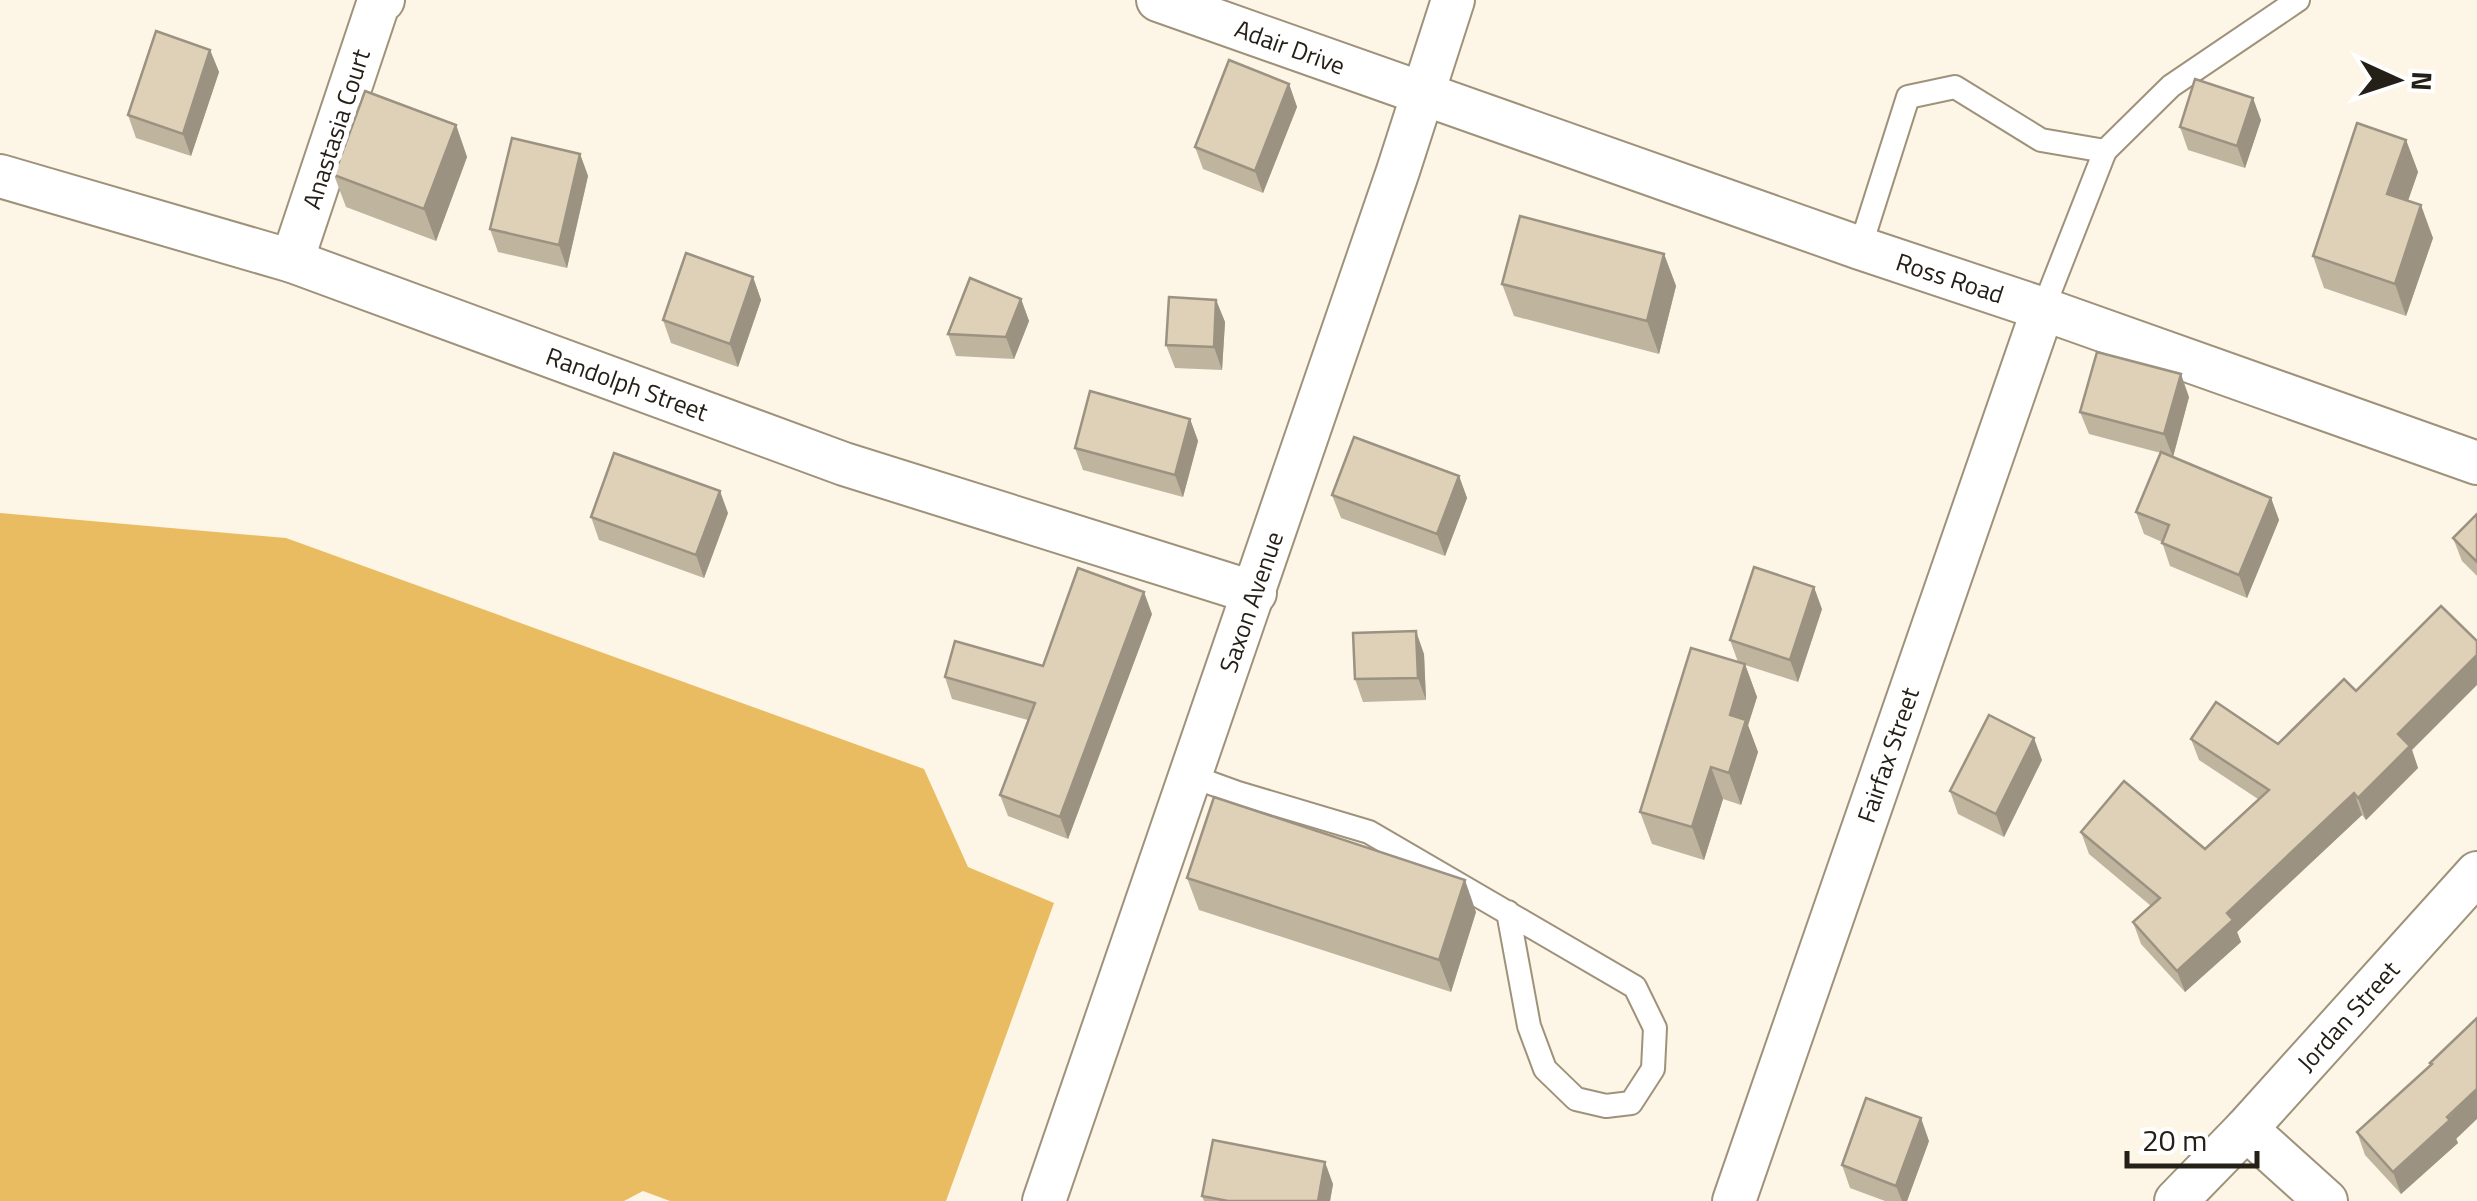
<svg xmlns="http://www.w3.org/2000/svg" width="2477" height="1201" font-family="'Titillium Web',sans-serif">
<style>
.forest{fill:#eabc61}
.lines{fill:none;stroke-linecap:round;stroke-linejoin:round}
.lane-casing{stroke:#9f927a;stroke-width:26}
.street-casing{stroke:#9f927a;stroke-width:46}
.lane{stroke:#fff;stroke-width:22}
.street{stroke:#fff;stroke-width:42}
.wall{fill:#bfb49e}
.shaded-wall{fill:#9b9281}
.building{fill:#ded1b8;stroke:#9b9281;stroke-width:2.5}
.labels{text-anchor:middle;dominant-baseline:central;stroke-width:10;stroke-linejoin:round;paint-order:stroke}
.street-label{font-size:25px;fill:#252017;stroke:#fff}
</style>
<rect width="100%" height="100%" fill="#fdf5e6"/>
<!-- forest -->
<polygon class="forest" points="0,513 286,538 924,769 968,867 1054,903 946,1201 670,1201 643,1191 624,1201 0,1201"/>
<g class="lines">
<defs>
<g id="lane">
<polyline points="1860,248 1908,97 1955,87 2041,140 2105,151 2171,86 2298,0"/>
<polyline points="2043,309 2105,151"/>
<polyline points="1191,776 1238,793 1369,832 1635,987 1655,1028 1653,1069 1631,1103 1606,1106 1576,1099 1545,1069 1529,1026 1508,912"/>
</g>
<g id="street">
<polyline points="1158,0 1860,248 2043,309 2477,463"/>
<polyline points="0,176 292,261 844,464 1255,593"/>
<polyline points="292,261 378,4 383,0"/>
<polyline points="2246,1129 2326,1201"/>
<polyline points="1044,1201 1398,171 1453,0"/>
<polyline points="1734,1201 2043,309"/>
<polyline points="2176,1201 2246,1129 2477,873"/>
</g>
</defs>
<!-- lane casing -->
<use href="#lane" class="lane-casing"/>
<!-- street casing -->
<use href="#street" class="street-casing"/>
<!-- lane -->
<use href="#lane" class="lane"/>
<!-- street -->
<use href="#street" class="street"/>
</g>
<!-- wall -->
<g class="wall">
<polygon points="210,50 219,72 191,156 136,138 128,115"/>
<polygon points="1289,84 1297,107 1263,193 1203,169 1195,147"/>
<polygon points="2261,120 2245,168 2188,150 2180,127"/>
<polygon points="456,125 467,157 436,241 346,207 334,175"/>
<polygon points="2406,140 2418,172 2408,201 2433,238 2406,316 2324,288 2313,256"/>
<polygon points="580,154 588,176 567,268 498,252 490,229"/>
<polygon points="1664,254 1676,286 1659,354 1514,316 1502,284"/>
<polygon points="753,277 761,300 738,367 671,343 663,320"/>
<polygon points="1021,299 1029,321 1014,359 956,356 948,334"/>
<polygon points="1216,300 1225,322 1222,370 1175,368 1166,345"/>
<polygon points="2189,397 2173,457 2271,498 2279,520 2247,598 2170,566 2162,542 2144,534 2136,512 2161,453 2089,434 2080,412"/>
<polygon points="1190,419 1198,441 1183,497 1083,470 1075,448"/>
<polygon points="1459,476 1467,498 1445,556 1341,518 1332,495"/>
<polygon points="728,513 704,578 599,540 591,517"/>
<polygon points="2477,514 2477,576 2462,561 2453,538"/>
<polygon points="1822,609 1798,682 1745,665 1757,697 1748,726 1758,752 1741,805 1723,799 1704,860 1652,844 1640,812 1738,662 1730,640"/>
<polygon points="1152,614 1068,839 1008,816 1000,795 1028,720 952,699 945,677 1043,666"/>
<polygon points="1424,654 1426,700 1363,702 1355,679"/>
<polygon points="2191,739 2412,750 2418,768 2366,820 2362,815 2237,932 2241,942 2185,992 2141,944 2133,922 2151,906 2089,854 2081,832 2205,849 2258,799 2199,760"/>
<polygon points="2042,760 2004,837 1958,814 1950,791"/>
<polygon points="1187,878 1476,912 1451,992 1199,910"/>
<polygon points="2431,1065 2458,1143 2401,1194 2365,1155 2357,1132"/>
<polygon points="1929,1141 1907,1201 1885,1201 1850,1188 1842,1165"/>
<polygon points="1333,1184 1330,1201 1204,1201 1202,1196"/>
</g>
<!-- shaded-wall -->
<g class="shaded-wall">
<polygon points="210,50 219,72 191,156 183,134"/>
<polygon points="1289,84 1297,107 1263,193 1255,171"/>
<polygon points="2253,98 2261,120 2245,168 2237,146"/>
<polygon points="456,125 467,157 436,241 424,209"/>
<polygon points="2406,140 2418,172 2399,226 2387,194"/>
<polygon points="580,154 588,176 567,268 559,245"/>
<polygon points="2421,205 2433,238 2406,316 2395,284"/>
<polygon points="1664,254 1676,286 1659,354 1647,321"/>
<polygon points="753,277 761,300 738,367 730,344"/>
<polygon points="1021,299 1029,321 1014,359 1006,337"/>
<polygon points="1216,300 1225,322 1222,370 1214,347"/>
<polygon points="2181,374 2189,397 2173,457 2164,434"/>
<polygon points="1190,419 1198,441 1183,497 1175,475"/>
<polygon points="1459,476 1467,498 1445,556 1437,534"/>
<polygon points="720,491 728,513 704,578 696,555"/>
<polygon points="2271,498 2279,520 2247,598 2239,575"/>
<polygon points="1814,587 1822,609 1798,682 1790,660"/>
<polygon points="1144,592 1152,614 1068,839 1060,817"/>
<polygon points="1416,631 1424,654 1426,700 1418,678"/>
<polygon points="2477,655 2477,685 2412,750 2418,768 2366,820 2358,798 2398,734"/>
<polygon points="1745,664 1757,697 1748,725 1758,752 1741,805 1729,773 1730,715"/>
<polygon points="2034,738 2042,760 2004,837 1996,814"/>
<polygon points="1711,767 1723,799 1704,860 1692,827"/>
<polygon points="2354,793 2362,815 2237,932 2241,942 2185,992 2177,971 2227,913"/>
<polygon points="1465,880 1476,912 1451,992 1439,960"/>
<polygon points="2477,1089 2477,1119 2456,1139 2458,1143 2401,1194 2393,1172"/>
<polygon points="1921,1118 1929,1141 1907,1201 1902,1201 1896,1186"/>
<polygon points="1325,1162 1333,1184 1330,1201 1318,1201"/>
</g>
<!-- building -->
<g class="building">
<polygon points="156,31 210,50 183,134 128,115"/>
<polygon points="1229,60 1289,84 1255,171 1195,147"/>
<polygon points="2195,79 2253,98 2237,146 2180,127"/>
<polygon points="365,91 456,125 424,209 334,175"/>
<polygon points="2357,123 2406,140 2387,194 2421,205 2395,284 2313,256"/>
<polygon points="512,138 580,154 559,245 490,229"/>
<polygon points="1520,216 1664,254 1647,321 1502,284"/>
<polygon points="686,253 753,277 730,344 663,320"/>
<polygon points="970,278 1021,299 1006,337 948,334"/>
<polygon points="1169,297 1216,300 1214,347 1166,345"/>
<polygon points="2097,352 2181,374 2164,434 2080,412"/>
<polygon points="1090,391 1190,419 1175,475 1075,448"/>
<polygon points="1354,437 1459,476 1437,534 1332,495"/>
<polygon points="2161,452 2271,498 2239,575 2162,543 2169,525 2136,512"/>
<polygon points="614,453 720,491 696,555 591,517"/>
<polygon points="2477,514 2477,562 2453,538"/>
<polygon points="1754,567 1814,587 1790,660 1730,640"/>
<polygon points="1078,568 1144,592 1060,817 1000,795 1035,703 945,677 955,641 1043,666"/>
<polygon points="2441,606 2477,641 2477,655 2398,734 2410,746 2358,798 2354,793 2227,913 2233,920 2177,971 2133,922 2160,898 2081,832 2124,781 2205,849 2269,790 2191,739 2216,702 2278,744 2344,679 2356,691"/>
<polygon points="1416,631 1418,678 1355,679 1353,633"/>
<polygon points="1691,648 1745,664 1730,715 1746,720 1729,773 1711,767 1692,827 1640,812"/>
<polygon points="1989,715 2034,738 1996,814 1950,791"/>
<polygon points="1214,797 1465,880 1439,960 1187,878"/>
<polygon points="2477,1018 2477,1089 2447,1117 2450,1120 2393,1172 2357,1132 2432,1064 2430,1063"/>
<polygon points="1866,1098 1921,1118 1896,1186 1842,1165"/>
<polygon points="1213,1140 1325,1162 1318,1201 1228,1201 1202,1196"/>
</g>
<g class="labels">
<!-- street labels -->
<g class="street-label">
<text transform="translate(1290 47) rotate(20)">Adair Drive</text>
<text transform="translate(336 129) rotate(-72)">Anastasia Court</text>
<text transform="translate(1950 278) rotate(18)">Ross Road</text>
<text transform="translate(627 384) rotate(20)">Randolph Street</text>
<text transform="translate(1251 602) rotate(-71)">Saxon Avenue</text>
<text transform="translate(1888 755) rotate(-71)">Fairfax Street</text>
<text transform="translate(2348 1016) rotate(-48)">Jordan Street</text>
</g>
</g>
<!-- north arrow -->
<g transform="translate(2397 80) rotate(93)" stroke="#ffffff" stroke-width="8" paint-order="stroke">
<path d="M0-8L18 38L0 25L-18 38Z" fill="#252017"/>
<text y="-15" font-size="28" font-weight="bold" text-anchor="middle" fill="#252017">N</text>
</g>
<!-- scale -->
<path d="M2127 1151v15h130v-15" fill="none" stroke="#252017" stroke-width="5"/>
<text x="2142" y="1151" font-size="30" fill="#252017" stroke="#ffffff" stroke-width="8" paint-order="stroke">20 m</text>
</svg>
